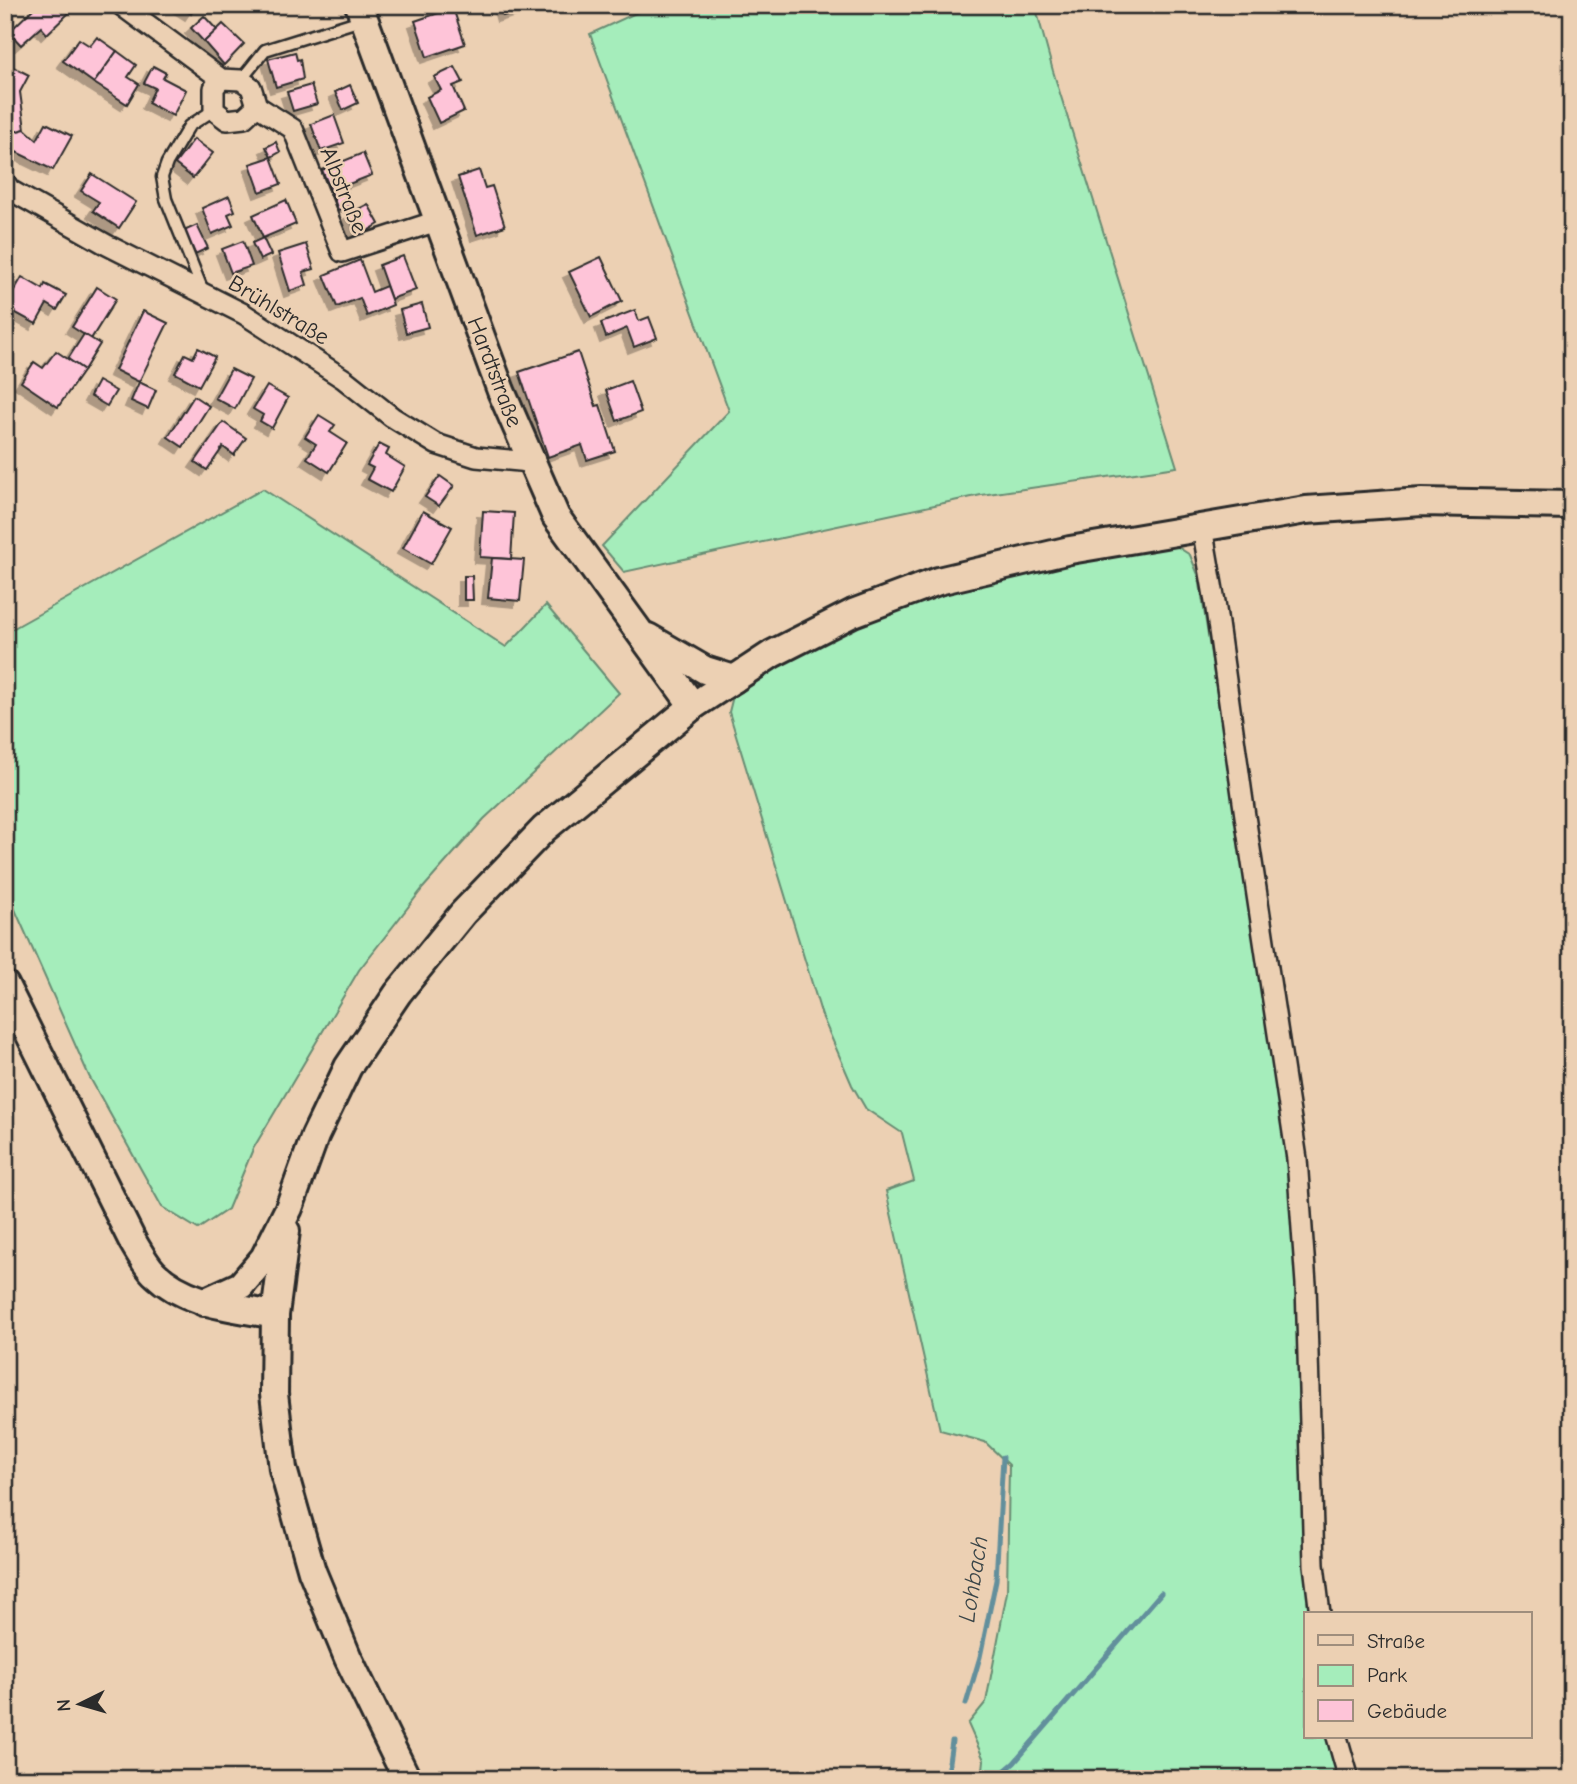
<svg xmlns="http://www.w3.org/2000/svg" width="1577" height="1784" font-family="'Comic Neue',sans-serif">
<style>
.green{fill:#a5edbb;stroke:#688c73;stroke-width:2}
.lines{fill:none;stroke-linecap:round;stroke-linejoin:round}
.stream{stroke:#628f9c;stroke-width:5}
.building{fill:#fec4d8;stroke:#2b2b2b;stroke-width:2;filter:url(#shadow)}
.lane-casing{stroke:#2b2b2b;stroke-width:15}
.street-casing{stroke:#2b2b2b;stroke-width:24}
.secondary-casing{stroke:#2b2b2b;stroke-width:32}
.lane{stroke:#ecd0b3;stroke-width:10}
.street{stroke:#ecd0b3;stroke-width:19}
.secondary{stroke:#ecd0b3;stroke-width:26}
.labels{text-anchor:middle;dominant-baseline:central;stroke-width:5;stroke-linejoin:round;paint-order:stroke}
.street-label{font-size:23px;fill:#2b2b2b;stroke:#ecd0b3}
.water-label{font-size:24px;font-style:italic;fill:#394447;stroke:#ecd0b3}
</style>
<defs>
<filter id="shadow"><feDropShadow dx="-6" dy="6" stdDeviation="0" flood-color="#0004"/></filter>
</defs>
<rect width="100%" height="100%" fill="#ecd0b3"/>
<filter id="ink" filterUnits="userSpaceOnUse"><feTurbulence type="fractalNoise" baseFrequency=".0143" numOctaves="2"/><feDisplacementMap in="SourceGraphic" scale="14" xChannelSelector="R" yChannelSelector="G"/><feConvolveMatrix kernelMatrix="1 2 1 2 8 2 1 2 1" color-interpolation-filters="sRGB"/></filter>
<g filter="url(#ink)">
<!-- green -->
<g class="green">
<polygon points="653,5 1035,5 1053,71 1177,467 981,495 624,572 602,546 729,411 590,34"/>
<polygon points="263,489 506,647 546,605 619,693 484,819 423,888 359,970 253,1149 228,1209 198,1229 162,1207 89,1076 5,887 5,633"/>
<path d="M1170,542l20,13 9,22 92,595 21,442h-6v123h24l9,42h-357l2,-19 -16,-36 18,-22 21,-110 2,-127 -24,-23 -45,-12 -54,-239 28,-10 -12,-48 -36,-24 -14,-24 -30,-69 -93,-304 4,-16c40,-28 83,-55 128,-74 98,-42 206,-59 309,-80z"/>
</g>
<g class="lines">
<!-- stream -->
<g class="stream">
<polyline points="966,1704 980,1657 996,1580 1003,1457"/>
<polyline points="949,1779 949,1762 952,1741"/>
<polyline points="995,1779 1014,1763 1161,1593"/>
</g>
</g>
<!-- building -->
<g class="building">
<polygon points="37,5 64,5 70,12 47,34 41,27 21,45 9,32"/>
<polygon points="177,5 197,5 191,14"/>
<polygon points="500,5 531,5 532,7 503,16"/>
<polygon points="453,8 465,44 427,57 415,21"/>
<polygon points="204,16 217,30 204,42 191,28"/>
<polygon points="223,24 244,44 224,65 204,42"/>
<polygon points="97,37 117,51 94,83 63,61 79,39 90,46"/>
<polygon points="117,51 136,65 128,77 139,84 127,104 94,83"/>
<polygon points="295,52 297,60 300,59 303,79 276,87 268,59"/>
<polygon points="5,63 29,75 20,92 25,129 7,134"/>
<polygon points="153,66 166,73 163,78 186,90 173,116 148,103 155,88 144,83"/>
<polygon points="455,67 463,82 453,86 464,111 439,123 427,97 441,90 434,77"/>
<polygon points="311,85 317,104 293,111 287,92"/>
<polygon points="350,85 358,103 343,110 335,92"/>
<polygon points="334,115 344,143 321,151 311,124"/>
<polygon points="46,123 72,136 53,170 12,150 7,134 25,129 37,140"/>
<polygon points="194,139 213,153 193,178 175,164"/>
<polygon points="276,142 280,152 271,157 266,147"/>
<polygon points="363,153 372,175 331,191 322,170"/>
<polygon points="271,157 281,184 260,192 250,164"/>
<polygon points="479,170 485,188 492,186 505,226 477,235 458,177"/>
<polygon points="92,174 136,202 119,228 93,211 99,202 81,191"/>
<polygon points="345,186 352,205 338,210 331,191"/>
<polygon points="229,196 235,211 228,214 233,225 212,234 202,208"/>
<polygon points="286,200 296,224 263,238 253,215"/>
<polygon points="368,204 379,224 359,236 347,215"/>
<polygon points="197,225 208,248 195,254 184,231"/>
<polygon points="263,238 271,255 260,260 252,243"/>
<polygon points="243,241 252,266 231,273 222,249"/>
<polygon points="306,244 314,269 303,272 307,285 290,291 278,253"/>
<polygon points="403,256 416,290 391,299 379,265"/>
<polygon points="601,257 622,301 591,317 569,272"/>
<polygon points="360,260 372,292 386,286 393,305 367,316 360,298 337,307 324,275"/>
<polygon points="22,277 43,289 45,284 66,295 57,310 47,304 36,324 5,307"/>
<polygon points="97,287 116,299 91,339 72,327"/>
<polygon points="422,304 428,327 406,333 400,310"/>
<polygon points="635,310 639,321 649,317 657,338 634,347 627,328 606,337 601,323"/>
<polygon points="143,311 168,323 139,382 115,370"/>
<polygon points="84,334 100,344 84,370 68,359"/>
<polygon points="198,348 215,357 199,386 175,373 185,354 193,358"/>
<polygon points="56,351 84,370 58,407 21,382 34,362 43,368"/>
<polygon points="578,352 596,406 600,405 615,451 587,460 582,445 548,457 519,372"/>
<polygon points="231,369 251,379 235,409 215,398"/>
<polygon points="98,381 116,391 107,406 90,396"/>
<polygon points="630,381 641,412 617,421 606,390"/>
<polygon points="139,382 156,390 148,409 131,401"/>
<polygon points="267,386 288,398 272,428 260,421 263,415 253,409"/>
<polygon points="194,396 209,406 183,447 168,437"/>
<polygon points="319,415 335,425 330,432 347,443 329,472 307,458 316,444 305,437"/>
<polygon points="223,422 246,438 234,455 223,447 207,470 195,462"/>
<polygon points="379,444 389,449 386,455 405,467 391,492 367,479 373,468 367,465"/>
<polygon points="440,476 454,486 439,506 425,497"/>
<polygon points="423,511 452,527 431,564 403,548"/>
<polygon points="483,511 514,513 511,559 480,557"/>
<polygon points="492,558 524,560 520,601 488,598"/>
<polygon points="464,576 472,576 473,600 464,600"/>
</g>
<g class="lines">
<defs>
<g id="lane">
<polyline points="241,80 265,50 361,20"/>
<polyline points="203,291 166,199 162,177 167,163 189,126 214,110"/>
</g>
<g id="street">
<polyline points="121,5 221,79 241,80 251,87 257,106 293,129 342,252 440,220"/>
<polyline points="221,79 214,88 214,110 227,120 244,118 257,106"/>
<polyline points="5,182 10,190 107,245 244,314 344,379 392,417 436,444 476,457 530,462"/>
<polyline points="1202,527 1215,602 1245,816 1297,1159 1306,1284 1314,1565 1320,1614"/>
<polyline points="1337,1737 1349,1779"/>
</g>
<g id="secondary">
<polyline points="359,5 501,391 556,517 693,706"/>
<polyline points="648,637 705,670 734,679"/>
<path d="M5,985l128,257c6,10 13,23 21,31 33,32 79,34 121,42"/>
<polyline points="286,1231 275,1315 274,1394 283,1469 312,1571 348,1658 407,1779"/>
<polyline points="204,1302 241,1285 264,1258 289,1208 315,1136 348,1067 398,993 463,913 544,829 693,706 772,654 853,613 938,581 1070,550 1306,510 1422,502 1572,505"/>
</g>
</defs>
<!-- lane casing -->
<use href="#lane" class="lane-casing"/>
<!-- street casing -->
<use href="#street" class="street-casing"/>
<!-- secondary casing -->
<use href="#secondary" class="secondary-casing"/>
<!-- lane -->
<use href="#lane" class="lane"/>
<!-- street -->
<use href="#street" class="street"/>
<!-- secondary -->
<use href="#secondary" class="secondary"/>
</g>
</g>
<g class="labels">
<!-- street labels -->
<g class="street-label">
<text transform="translate(344 190) rotate(68)">Albstraße</text>
<text transform="translate(279 310) rotate(31)">Brühlstraße</text>
<text transform="translate(495 372) rotate(69)">Hardtstraße</text>
</g>
<!-- water labels -->
<g class="water-label">
<text transform="translate(973 1579) rotate(-81)">Lohbach</text>
</g>
</g>
<!-- margin -->
<rect width="1577" height="1784" fill="none" stroke="#ecd0b3" stroke-width="28"/>
<rect x="14" y="14" width="1549" height="1756" fill="none" stroke="#2b2b2b" stroke-width="2.5" filter="url(#ink)"/>
<!-- legend -->
<rect x="1304" y="1612" width="228" height="126" fill="#ecd0b3" stroke="#9f8e7d" stroke-width="2"/>
<rect x="1318" y="1635" width="35" height="10" fill="#ecd0b3" stroke="#9f8e7d" stroke-width="2"/>
<text x="1367" y="1648" font-size="21" fill="#2b2b2b">Straße</text>
<rect x="1318" y="1665" width="35" height="21" fill="#a5edbb" stroke="#9f8e7d" stroke-width="2"/>
<text x="1367" y="1682" font-size="21" fill="#2b2b2b">Park</text>
<rect x="1318" y="1700" width="35" height="21" fill="#fec4d8" stroke="#9f8e7d" stroke-width="2"/>
<text x="1367" y="1718" font-size="21" fill="#2b2b2b">Gebäude</text>
<!-- north arrow -->
<g transform="translate(80 1704) rotate(265)" stroke="#ecd0b3" stroke-width="5" paint-order="stroke">
<path d="M0-5L12 26L0 18L-12 26Z" fill="#2b2b2b"/>
<text y="-10" font-size="19" font-weight="bold" text-anchor="middle" fill="#2b2b2b">N</text>
</g>
</svg>
